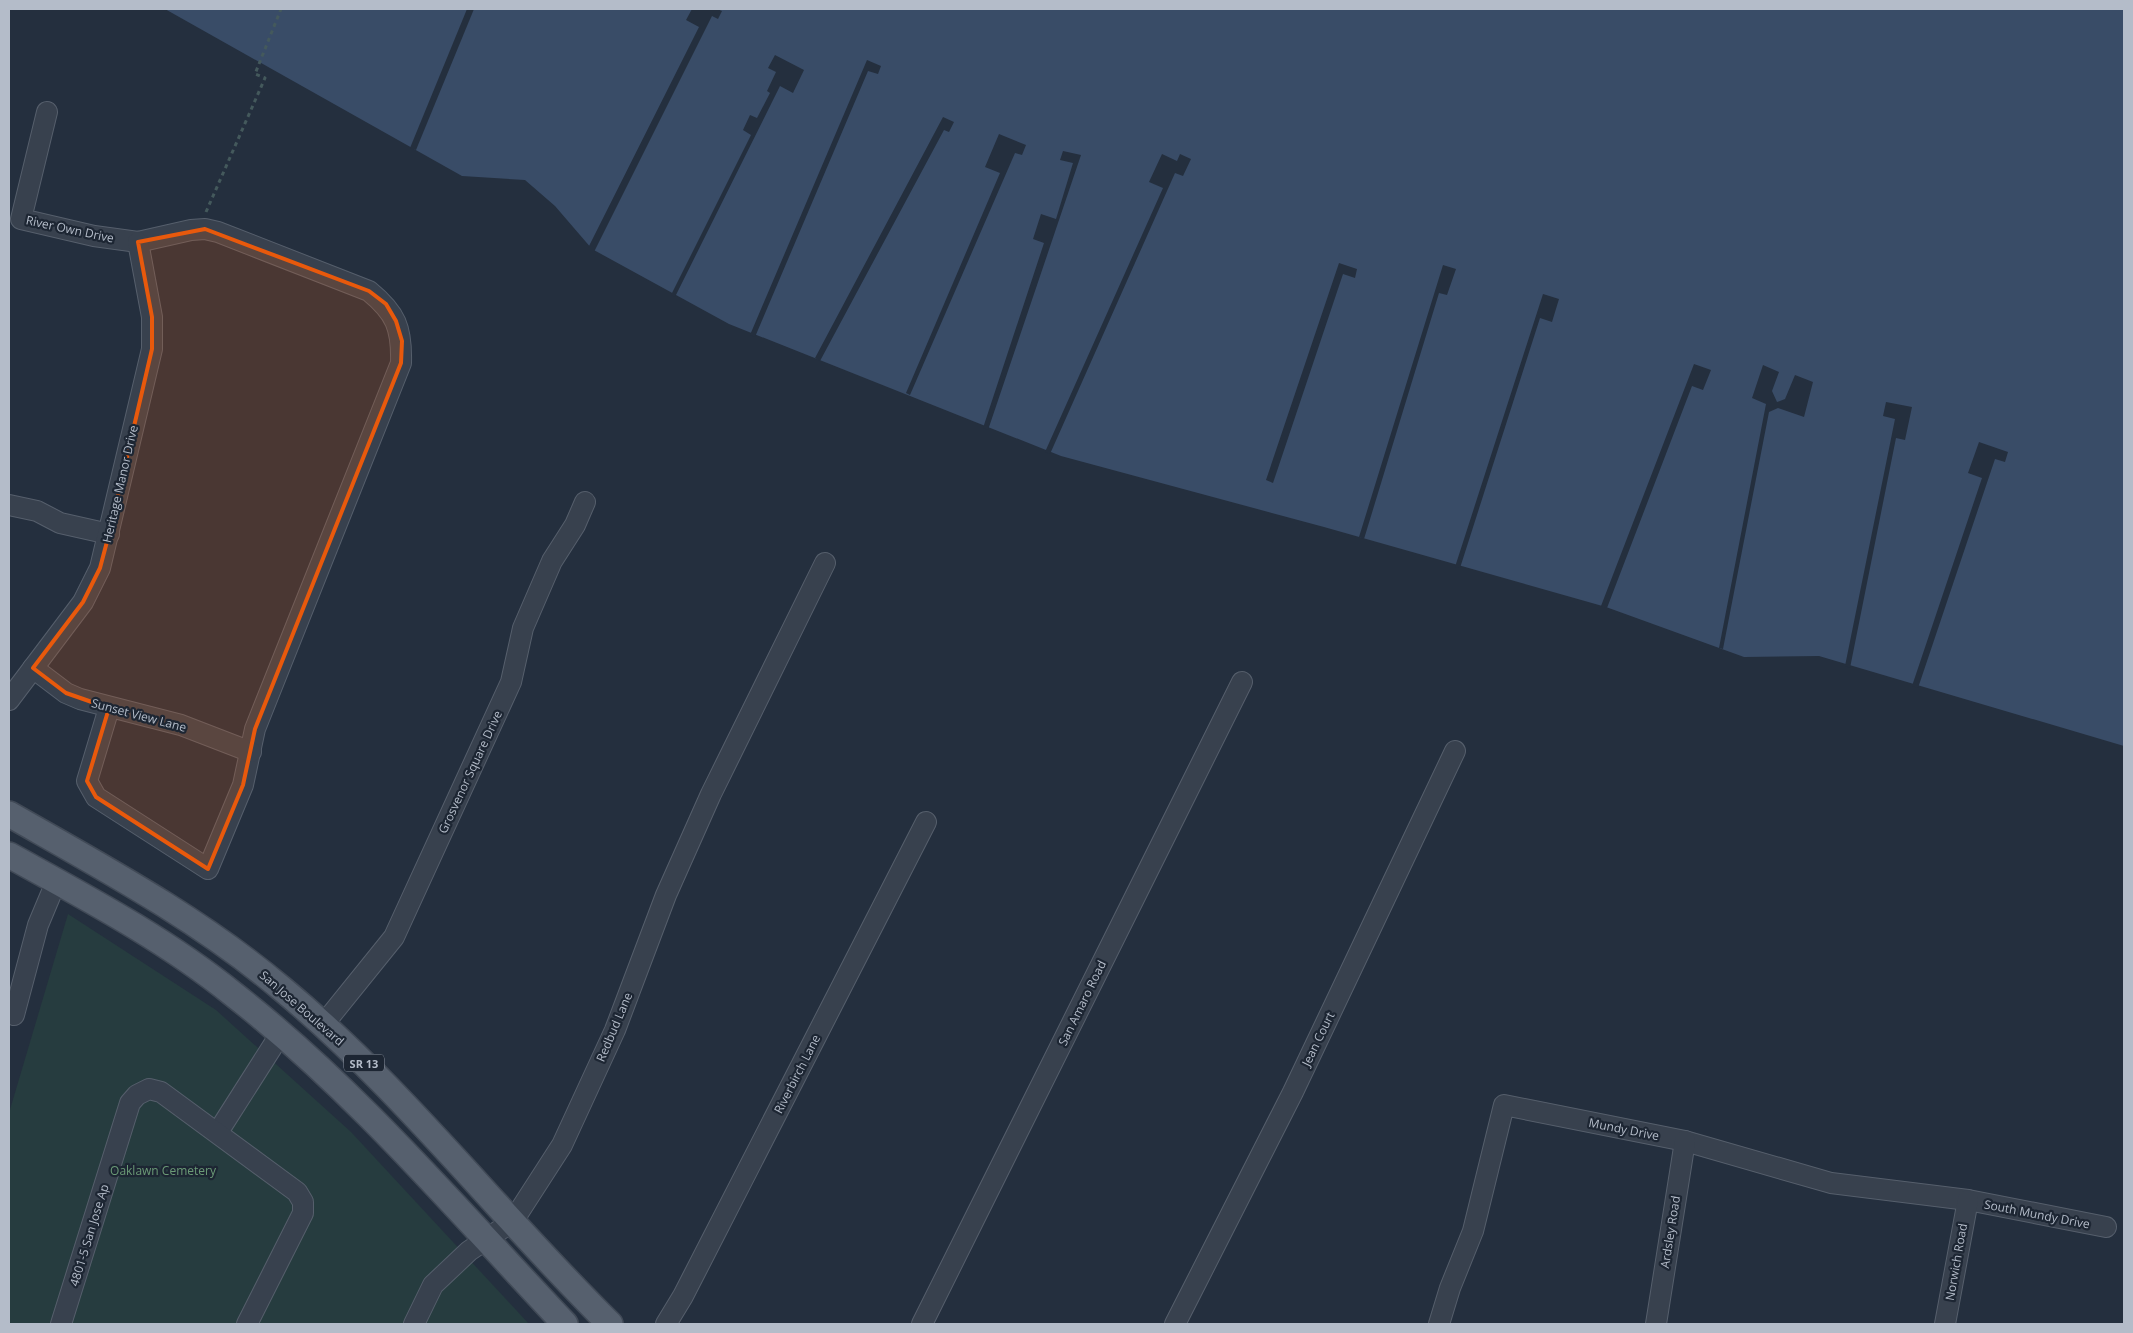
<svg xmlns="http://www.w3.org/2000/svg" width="2133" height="1333" font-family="'Open Sans',sans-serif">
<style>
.green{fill:#263c3f}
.water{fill:#394c67}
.pier{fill:#242f3e}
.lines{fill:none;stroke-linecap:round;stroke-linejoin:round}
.minor-casing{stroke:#565f6c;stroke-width:22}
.major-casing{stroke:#414a57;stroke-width:28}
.path{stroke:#44595c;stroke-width:3;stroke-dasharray:4 4;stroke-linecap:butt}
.minor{stroke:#38414e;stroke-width:20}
.major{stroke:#56606e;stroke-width:25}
.marked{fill:#e8590c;fill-opacity:0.2;stroke:#e8590c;stroke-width:4;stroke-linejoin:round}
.labels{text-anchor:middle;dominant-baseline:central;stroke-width:4.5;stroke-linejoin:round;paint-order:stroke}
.shield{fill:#1d2633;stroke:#878f9c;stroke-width:1}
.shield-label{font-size:11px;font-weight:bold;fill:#b4bcc9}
.street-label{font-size:12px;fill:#b4bcc9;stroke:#1d2633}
.park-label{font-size:12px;fill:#6b9a76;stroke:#1d2633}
</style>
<rect width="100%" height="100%" fill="#242f3e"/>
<!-- green -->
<polygon class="green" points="68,914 216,1010 351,1132 529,1324 9,1324 9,1113"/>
<!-- water -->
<polygon class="water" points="165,9 2124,9 2124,746 1819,656 1744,657 1606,607 1324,527 1061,456 729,324 592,249 555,206 525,180 462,176"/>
<!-- pier -->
<g class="pier">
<polygon points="467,9 474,9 416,150 410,148"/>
<polygon points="692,9 717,9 722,11 718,19 712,16 594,252 588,248 699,27 686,20"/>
<polygon points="775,55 804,70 793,93 780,86 675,297 671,295 751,135 743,130 750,115 757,118 770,93 767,91 776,72 768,68"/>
<polygon points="867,60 881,66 878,74 868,71 755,337 750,335"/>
<polygon points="943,117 954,122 949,132 944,130 820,361 815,358"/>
<polygon points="999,134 1026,145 1022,155 1015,153 910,395 906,393 1000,173 985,167"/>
<polygon points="1063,151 1081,155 988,430 983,428 1044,243 1033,239 1041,214 1056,219 1073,163 1060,160"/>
<polygon points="1162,154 1177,161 1180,154 1191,159 1183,176 1175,173 1050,454 1045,452 1163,188 1149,182"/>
<polygon points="1339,263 1357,269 1355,278 1343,274 1273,483 1266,480"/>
<polygon points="1443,265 1456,269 1447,295 1439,293 1364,539 1359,537"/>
<polygon points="1543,294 1559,299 1552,322 1540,318 1460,568 1455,567"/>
<polygon points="1694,364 1711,370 1703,390 1692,386 1607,608 1601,606"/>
<polygon points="1763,365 1779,372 1772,391 1777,402 1785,399 1795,375 1813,382 1804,417 1778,408 1769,412 1723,649 1719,648 1766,404 1752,398"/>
<polygon points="1886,402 1912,407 1905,440 1896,438 1850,668 1845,666 1895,419 1883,416"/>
<polygon points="1979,442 2008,452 2005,462 1995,459 1918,688 1912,686 1982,478 1968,473"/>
</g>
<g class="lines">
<defs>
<g id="minor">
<path d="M47,112l-26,107 73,17 44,6 53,-12 14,-1 13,3 151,59c27,22 33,37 32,72l-146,366 -12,56 -35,84 -112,-72 -9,-16 22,-73"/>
<polyline points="9,505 37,511 60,523 109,534"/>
<polyline points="33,668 66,693 80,699 181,725 251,752"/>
<polyline points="9,700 83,602 100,568 152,349 152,317 138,242"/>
<polyline points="14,1015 38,925 56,882"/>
<polyline points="323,1025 394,937 511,682 523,628 552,561 575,525 585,502"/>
<polyline points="218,1132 281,1033"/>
<polyline points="61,1324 130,1103 137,1095 149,1089 161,1092 297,1192 303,1202 303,1213 247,1324"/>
<polyline points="414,1324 433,1285 469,1251 513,1221 562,1145 615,1030 666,895 711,794 825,563"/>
<polyline points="666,1324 683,1296 926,822"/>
<polyline points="922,1324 1242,682"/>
<polyline points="1175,1324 1293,1092 1455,751"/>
<polyline points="1439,1324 1450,1288 1473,1231 1504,1105 1685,1141 1831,1183 1968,1200 2106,1227"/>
<polyline points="1656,1324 1685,1141"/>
<polyline points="1945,1324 1968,1200"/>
</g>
<g id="major">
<path d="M9,814c93,53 190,105 272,174 122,101 217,226 329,336"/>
<path d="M9,855c76,42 156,84 224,139 123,96 225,217 332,330"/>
</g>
</defs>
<!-- minor casing -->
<use href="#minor" class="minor-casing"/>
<!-- major casing -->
<use href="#major" class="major-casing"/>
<!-- path -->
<polyline class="path" points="206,212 265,78 255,74 281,9"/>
<!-- minor -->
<use href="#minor" class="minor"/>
<!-- major -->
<use href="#major" class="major"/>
</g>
<!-- marked area -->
<path class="marked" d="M205,229l164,62 17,13 10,17 6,20 -1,22 -146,366 -12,56 -35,84 -112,-72 -9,-16 22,-73 -43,-15 -33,-25 50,-66 17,-34 9,-34 43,-185v-32l-14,-75z"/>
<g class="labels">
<!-- shield labels -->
<rect class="shield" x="344" y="1054.5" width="40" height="17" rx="4"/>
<g class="shield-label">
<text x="364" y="1063">SR 13</text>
</g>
<!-- street labels -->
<g class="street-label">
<text transform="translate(70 229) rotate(12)">River Own Drive</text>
<text transform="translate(120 484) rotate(-77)">Heritage Manor Drive</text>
<text transform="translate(139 715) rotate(15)">Sunset View Lane</text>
<text transform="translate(470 772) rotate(-65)">Grosvenor Square Drive</text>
<text transform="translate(1082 1003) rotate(-64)">San Amaro Road</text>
<text transform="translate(302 1008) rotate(41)">San Jose Boulevard</text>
<text transform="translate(614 1027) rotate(-67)">Redbud Lane</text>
<text transform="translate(1318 1039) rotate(-64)">Jean Court</text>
<text transform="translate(797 1074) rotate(-63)">Riverbirch Lane</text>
<text transform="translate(1624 1129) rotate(11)">Mundy Drive</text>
<text transform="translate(2037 1214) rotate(11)">South Mundy Drive</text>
<text transform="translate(1670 1232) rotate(-81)">Ardsley Road</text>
<text transform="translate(89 1235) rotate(-73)">4801-5 San Jose Ap</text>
<text transform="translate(1956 1262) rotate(-80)">Norwich Road</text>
</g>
<!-- park labels -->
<g class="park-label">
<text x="163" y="1170">Oaklawn Cemetery</text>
</g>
</g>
<!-- border -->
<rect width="2133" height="1333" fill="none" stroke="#b4bcc9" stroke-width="20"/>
</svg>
